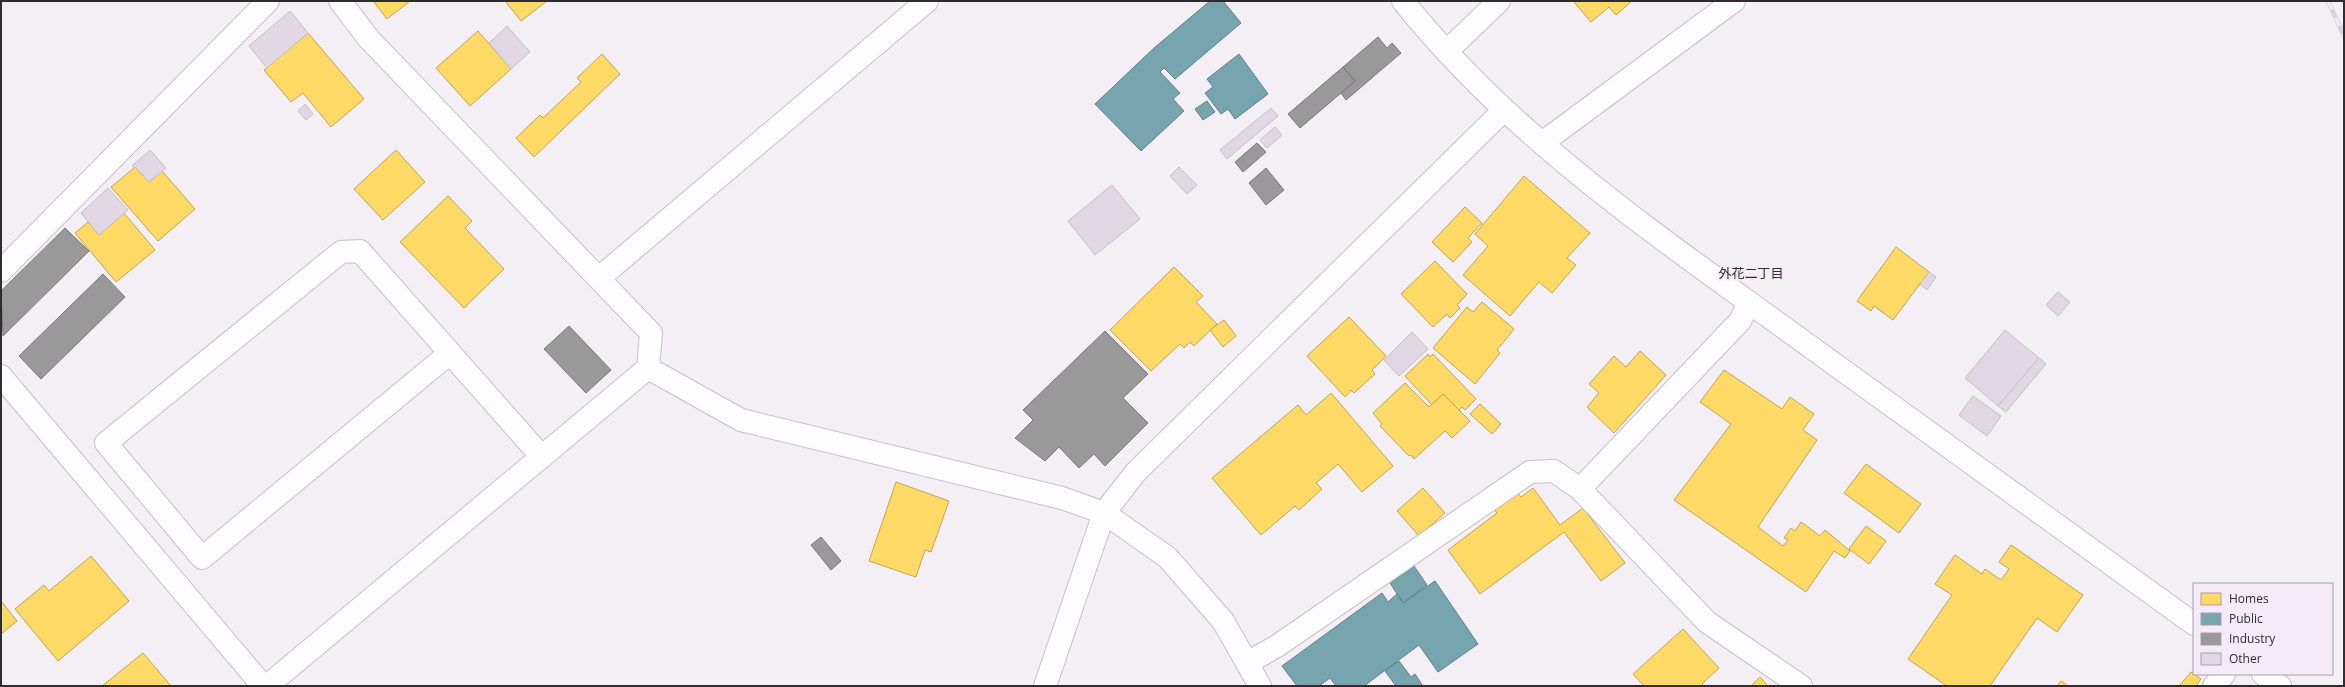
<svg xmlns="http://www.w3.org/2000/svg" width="2345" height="687" font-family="'Open Sans','Noto Sans JP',sans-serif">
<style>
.homes{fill:#ffd966;stroke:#c1a556}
.public{fill:#76a5af;stroke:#618089}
.industry{fill:#999;stroke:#79787a}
.building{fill:#e1d7e4;stroke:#c5c0c5}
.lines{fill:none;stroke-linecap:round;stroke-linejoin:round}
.minor-casing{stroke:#c6c1c6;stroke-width:24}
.minor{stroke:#fdfcfe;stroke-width:22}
.rail-casing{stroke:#d5d3d5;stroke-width:4.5}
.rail{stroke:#f5ebf8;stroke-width:3;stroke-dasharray:9;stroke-linecap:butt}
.labels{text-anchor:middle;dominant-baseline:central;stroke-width:4;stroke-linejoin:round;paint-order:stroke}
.neighbourhood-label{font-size:13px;fill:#2f2b30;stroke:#f5ebf8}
</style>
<rect width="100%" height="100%" fill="#f4eef5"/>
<!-- homes -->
<g class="homes">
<polygon points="373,1 410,1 387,19"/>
<polygon points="505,1 547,1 521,21"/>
<polygon points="1573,1 1632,1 1616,15 1609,7 1591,22"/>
<polygon points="478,31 511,69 470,106 436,68"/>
<polygon points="308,33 364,99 331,127 303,93 291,102 264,70"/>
<polygon points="602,54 620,74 534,157 516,138 540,115 543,118 581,82 577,78"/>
<polygon points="396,150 425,182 383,220 354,189"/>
<polygon points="135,167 149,182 162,171 195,209 158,241 111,187"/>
<polygon points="1524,176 1590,233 1567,258 1576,265 1552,293 1539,282 1510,316 1463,275 1488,246 1475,234"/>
<polygon points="448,196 472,221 465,228 504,269 464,308 400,242"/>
<polygon points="1465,207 1482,223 1468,238 1472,242 1453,262 1432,242"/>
<polygon points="124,213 155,250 116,282 75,233 88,222 99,235"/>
<polygon points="1896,247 1929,272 1893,320 1874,306 1871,311 1857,301"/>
<polygon points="1435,261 1467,294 1457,305 1460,308 1450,318 1447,314 1433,327 1401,294"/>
<polygon points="1174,267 1203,296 1196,302 1217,324 1194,346 1190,342 1184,348 1180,344 1151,371 1110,330"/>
<polygon points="1482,302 1514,329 1497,350 1500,353 1475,384 1433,348 1467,307 1473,312"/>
<polygon points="1349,317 1386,356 1372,370 1375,374 1354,393 1351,390 1345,397 1307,356"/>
<polygon points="1224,320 1236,336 1223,347 1210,330"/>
<polygon points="1640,351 1666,375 1614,433 1587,407 1599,393 1589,384 1614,356 1626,367"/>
<polygon points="1428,354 1430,357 1433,354 1476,399 1465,410 1462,407 1459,410 1443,394 1432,405 1405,376"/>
<polygon points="1724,370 1782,409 1790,397 1814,414 1803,430 1817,440 1758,527 1783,546 1788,540 1784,538 1791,528 1795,531 1801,522 1820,536 1825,530 1850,551 1845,558 1834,551 1806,592 1674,500 1731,424 1700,402"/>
<polygon points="1405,383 1429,407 1443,394 1470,421 1452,438 1445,431 1414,459 1411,455 1409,456 1380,426 1382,424 1373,413"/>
<polygon points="1331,393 1393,466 1362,492 1338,464 1316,483 1322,489 1299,510 1295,506 1261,535 1212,478 1298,405 1306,415"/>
<polygon points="1480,404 1501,424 1492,434 1470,414"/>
<polygon points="1866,464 1921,504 1899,533 1844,493"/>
<polygon points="896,482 949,501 931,552 925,550 916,577 869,561"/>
<polygon points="1423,488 1445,513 1419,536 1397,511"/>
<polygon points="1533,488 1560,525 1583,508 1625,563 1601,581 1564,532 1480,594 1448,550 1497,513 1494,509 1517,492 1521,497"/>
<polygon points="1866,526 1886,541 1869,564 1849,549"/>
<polygon points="2011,545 2083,595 2057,632 2037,618 1990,686 1947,686 1908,659 1952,595 1935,584 1955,555 1982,574 1985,569 2001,580 2009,569 1999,562"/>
<polygon points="91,556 129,601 58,661 15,609 44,585 49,591"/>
<polygon points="1,601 17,621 1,634"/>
<polygon points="1683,629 1719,668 1702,684 1704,686 1644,686 1633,674"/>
<polygon points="143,653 171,686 102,686"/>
<polygon points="2191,672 2201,679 2196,686 2179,686"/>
<polygon points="1760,677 1768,686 1751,686"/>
<polygon points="2061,681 2068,686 2057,686"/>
</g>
<!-- public -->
<g class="public">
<polygon points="1210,1 1223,1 1241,23 1175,79 1164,68 1160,72 1180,93 1173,99 1184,111 1141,151 1095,104 1154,48"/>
<polygon points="1239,54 1268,94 1235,119 1228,109 1221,114 1205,93 1213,87 1207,79"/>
<polygon points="1207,101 1215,112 1203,120 1195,109"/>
<polygon points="1414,566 1427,585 1403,603 1390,583"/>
<polygon points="1435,581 1478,644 1438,672 1419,645 1364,686 1336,686 1330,678 1319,686 1297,686 1282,666 1382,593 1388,602 1397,594 1403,603"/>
<polygon points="1399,661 1411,677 1415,674 1423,686 1396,686 1385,671"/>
</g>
<!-- industry -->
<g class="industry">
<polygon points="1378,37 1387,48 1392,43 1401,53 1346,100 1341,93 1355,81 1343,67"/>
<polygon points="1343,67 1355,81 1300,128 1288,114"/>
<polygon points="1257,143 1266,152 1243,172 1235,162"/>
<polygon points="1266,168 1284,190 1266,205 1249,183"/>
<polygon points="65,228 89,251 3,336 1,291"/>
<polygon points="103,274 125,297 41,379 19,356"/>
<polygon points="569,326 611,370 586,393 544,349"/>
<polygon points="1105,331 1148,374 1123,398 1148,423 1105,466 1094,454 1079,468 1059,447 1045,461 1015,438 1033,420 1023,410"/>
<polygon points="821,537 841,561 831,570 811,545"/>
</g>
<!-- building -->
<g class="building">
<polygon points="290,11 308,33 267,68 249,46"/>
<polygon points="507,26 530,52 511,69 489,43"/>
<polygon points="305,104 313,114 306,120 298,111"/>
<polygon points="1271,108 1278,116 1227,159 1220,150"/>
<polygon points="1275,127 1282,135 1267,148 1260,140"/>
<polygon points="150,150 166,168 149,182 135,167 134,168 132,166"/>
<polygon points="1179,167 1197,185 1187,194 1170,176"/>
<polygon points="1112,185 1140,219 1095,255 1068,221"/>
<polygon points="108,188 128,210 99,235 81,213"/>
<polygon points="1929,272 1936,277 1927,290 1920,284"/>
<polygon points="2058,292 2070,302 2058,316 2046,305"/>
<polygon points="2005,330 2039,358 1998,406 1965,378"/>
<polygon points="1412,332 1428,349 1399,376 1384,360"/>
<polygon points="2039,358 2046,364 2006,412 1998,406"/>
<polygon points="1973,396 2001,416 1987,436 1959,415"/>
</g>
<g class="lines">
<defs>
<g id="minor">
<polyline points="340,1 369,39 651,333 648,368 741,420 1062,498 1104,513 1167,557 1223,621 1260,686"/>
<path d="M1403,1c104,131 245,228 380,326 137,99 274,198 411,297"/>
<polyline points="1447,51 1499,1"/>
<polyline points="1542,143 1734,1"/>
<polyline points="1,271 268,1"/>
<polyline points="599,278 927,1"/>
<polyline points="450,353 202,558 106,443 341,252 360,251 542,457"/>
<polyline points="1,376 263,686"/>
<polyline points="1580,489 1707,622 1801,686"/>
<polyline points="1247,663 1277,646 1530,472 1554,471 1580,489 1740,321 1749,303"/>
<polyline points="2263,674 2280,686"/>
<polyline points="267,686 648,368"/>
<polyline points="1045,686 1104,513 1136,472 1504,110"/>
<polyline points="2214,686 2224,674"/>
</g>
</defs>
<!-- minor casing -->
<use href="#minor" class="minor-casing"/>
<!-- minor -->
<use href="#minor" class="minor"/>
<defs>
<polyline id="rail" points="2328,1 2344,36"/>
</defs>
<!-- rail casing -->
<use href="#rail" class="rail-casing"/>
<!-- rail -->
<use href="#rail" class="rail"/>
</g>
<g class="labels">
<!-- neighbourhood labels -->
<g class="neighbourhood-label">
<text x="1751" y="273">外花二丁目</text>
</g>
</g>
<!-- border -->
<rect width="2345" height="687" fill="none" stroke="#2f2b30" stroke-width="4"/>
<!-- legend -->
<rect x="2193" y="583" width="140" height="92" fill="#f5ebf8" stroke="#a69ea8"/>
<rect x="2201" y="593" width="20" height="12" fill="#ffd966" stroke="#a69ea8"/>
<text x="2229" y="603" font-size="12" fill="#2f2b30">Homes</text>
<rect x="2201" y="613" width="20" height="12" fill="#76a5af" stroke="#a69ea8"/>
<text x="2229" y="623" font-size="12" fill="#2f2b30">Public</text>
<rect x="2201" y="633" width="20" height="12" fill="#999999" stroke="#a69ea8"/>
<text x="2229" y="643" font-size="12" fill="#2f2b30">Industry</text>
<rect x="2201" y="653" width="20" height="12" fill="#e1d7e4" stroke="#a69ea8"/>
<text x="2229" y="663" font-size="12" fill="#2f2b30">Other</text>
</svg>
